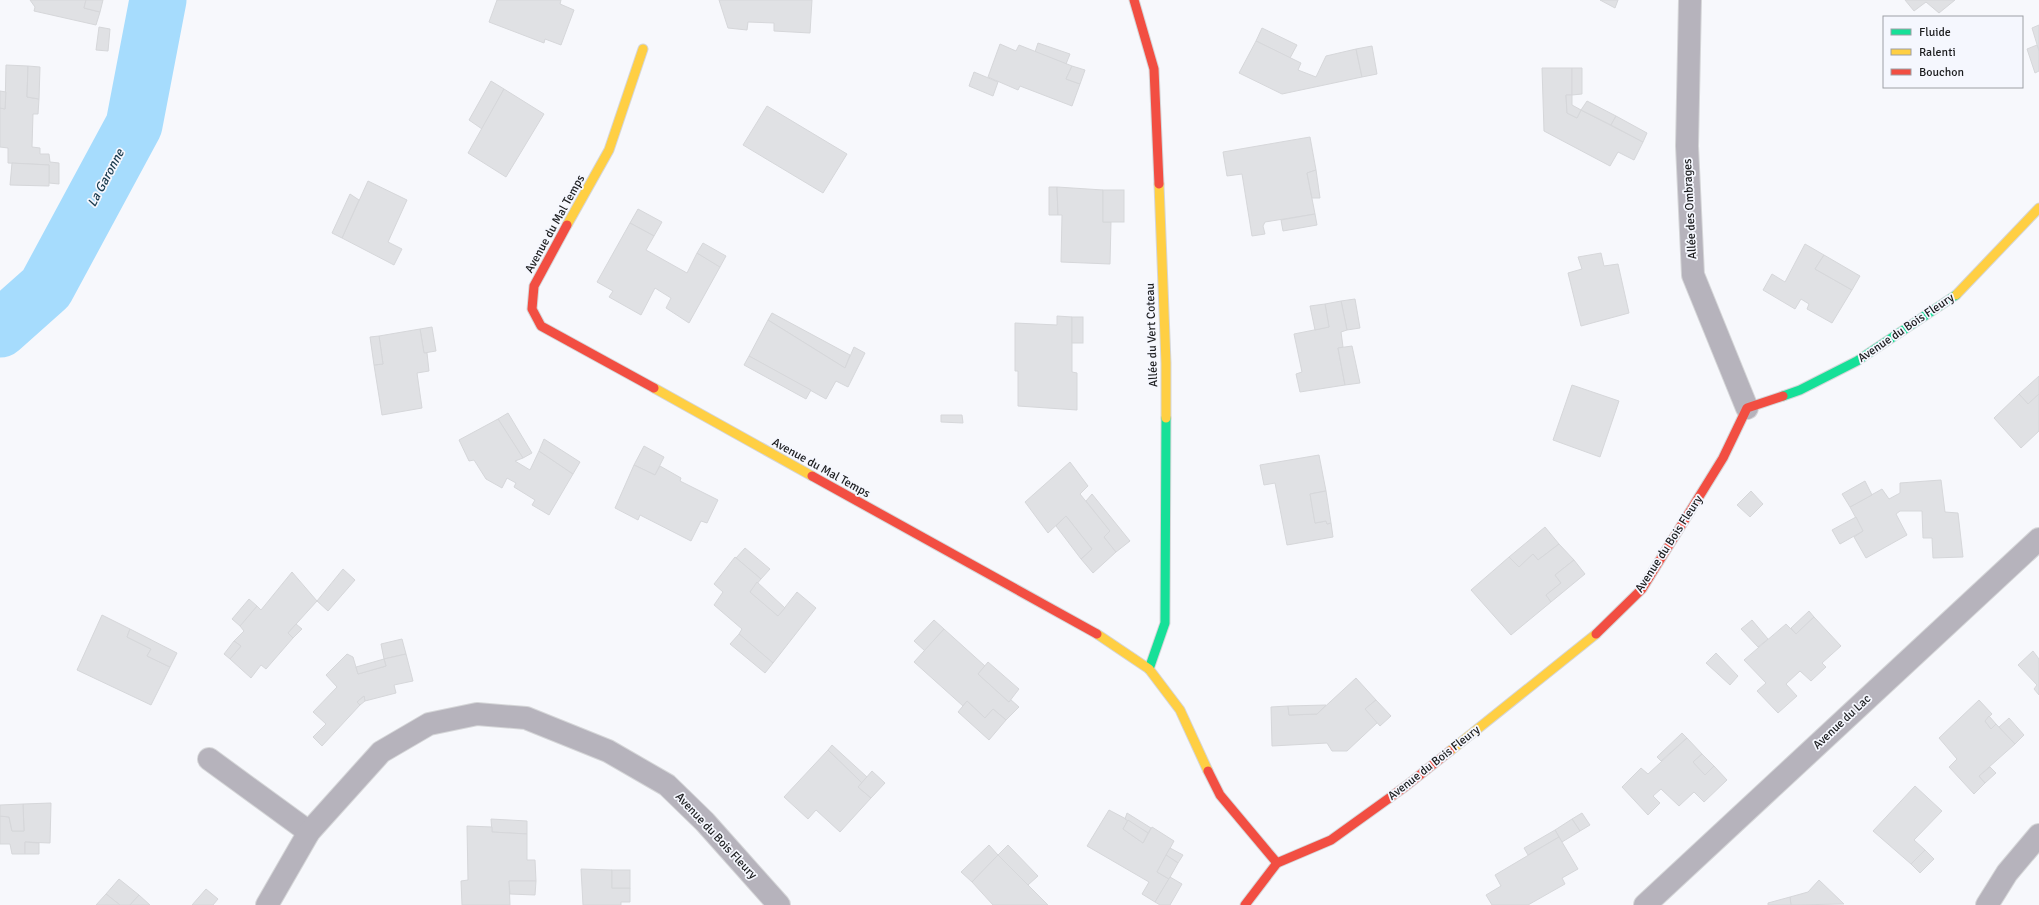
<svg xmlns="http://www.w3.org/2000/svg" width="2039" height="905" font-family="Signika,sans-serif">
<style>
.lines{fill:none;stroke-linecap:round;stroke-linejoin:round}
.river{stroke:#a6dcfd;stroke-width:57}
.building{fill:#e0e1e4;stroke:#d6d7da}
.street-casing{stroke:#d5d6d8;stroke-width:24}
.fast-casing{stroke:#d5d6d8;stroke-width:11}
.slow-casing{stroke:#d5d6d8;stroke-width:11}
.jam-casing{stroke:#d5d6d8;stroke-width:11}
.street{stroke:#b6b3bc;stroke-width:22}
.fast{stroke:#16e098;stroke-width:9}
.slow{stroke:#ffcf43;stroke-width:9}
.jam{stroke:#f24e42;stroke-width:9}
.labels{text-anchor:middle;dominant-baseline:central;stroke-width:3.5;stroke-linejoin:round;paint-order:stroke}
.street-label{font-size:12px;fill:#1c1d1f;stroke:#f5f7fe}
.water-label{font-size:13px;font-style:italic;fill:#18394c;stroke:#f5f7fe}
</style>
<rect width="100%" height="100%" fill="#f7f8fc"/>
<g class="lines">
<!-- river -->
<polyline class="river" points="0,329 46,288 134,125 158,0"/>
</g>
<!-- building -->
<g class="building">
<polygon points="30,0 86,0 84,8 100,12 96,25 34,11 35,7"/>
<polygon points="86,0 103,0 100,12 84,8"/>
<polygon points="497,0 561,0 560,4 574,10 561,45 545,39 544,43 489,22"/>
<polygon points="719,0 812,0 810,33 774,31 774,23 748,22 747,30 728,28"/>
<polygon points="1600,0 1618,0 1615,8"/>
<polygon points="1905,0 1955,0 1939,13 1926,2 1914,11"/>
<polygon points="2039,25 2039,51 2032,28"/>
<polygon points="99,27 110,29 108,51 96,50"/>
<polygon points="1262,28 1297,45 1290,58 1256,41"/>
<polygon points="1256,41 1301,63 1298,70 1316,77 1326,56 1356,49 1362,77 1282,94 1239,73"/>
<polygon points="1038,43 1070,54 1066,64 1035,52"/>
<polygon points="1000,44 1016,51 1019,45 1072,66 1066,79 1080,84 1072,106 1020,86 1018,90 988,77"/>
<polygon points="2037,45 2039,51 2039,71 2035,73 2027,49"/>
<polygon points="1372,46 1377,74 1362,77 1356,49"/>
<polygon points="6,65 28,66 27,97 39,99 38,114 33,114 32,147 40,148 40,154 49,154 50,162 59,163 59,184 49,183 49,165 8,163 8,148 0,147 0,108 5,109"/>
<polygon points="28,66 40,67 39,99 27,97"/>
<polygon points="1072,66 1085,70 1080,84 1066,79"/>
<polygon points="1542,68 1572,68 1572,95 1566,95 1567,113 1577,118 1581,110 1643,142 1634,160 1618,152 1610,166 1544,131"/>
<polygon points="1572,68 1582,68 1582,94 1572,95"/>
<polygon points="974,72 998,82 993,96 969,86"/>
<polygon points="491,81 504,89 482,129 469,120"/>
<polygon points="504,89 544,114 506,177 468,153"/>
<polygon points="0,91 6,92 5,109 0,108"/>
<polygon points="1566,95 1572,95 1572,105 1581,110 1577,118 1567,113"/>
<polygon points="1587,101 1616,116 1611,125 1581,110"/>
<polygon points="767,106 847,154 823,193 743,145"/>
<polygon points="1616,116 1647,133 1643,142 1611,125"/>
<polygon points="1310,137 1316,170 1307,173 1315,214 1265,222 1263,226 1265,234 1252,236 1242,174 1227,176 1223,152"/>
<polygon points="12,163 49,165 49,186 10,185"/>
<polygon points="1316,170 1320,198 1312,198 1307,173"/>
<polygon points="368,181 407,200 388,242 402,249 394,265 342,238"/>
<polygon points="1049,187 1057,187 1058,215 1049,215"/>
<polygon points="1057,187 1103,190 1103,222 1111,222 1110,264 1061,262 1062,215 1058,215"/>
<rect x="1103" y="190" width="21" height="32"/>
<polygon points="350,194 359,200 342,238 332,233"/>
<polygon points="638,209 662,222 654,236 630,223"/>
<polygon points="1315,214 1317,225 1283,231 1281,220"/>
<polygon points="630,223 654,236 646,250 687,273 697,253 720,267 689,323 666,308 671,298 655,288 641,315 609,297 613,291 597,282"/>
<polygon points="703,243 726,256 720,267 697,253"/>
<polygon points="1805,244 1824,255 1815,269 1852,290 1832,323 1807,309 1809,304 1801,299 1795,309 1763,290 1772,274 1785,282"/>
<polygon points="1601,253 1604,266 1618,264 1629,313 1581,326 1568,273 1582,269 1578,257"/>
<polygon points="1824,255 1860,276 1852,290 1815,269"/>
<polygon points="1355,299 1360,328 1347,330 1341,301"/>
<polygon points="1341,301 1347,330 1341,332 1343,347 1338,348 1345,385 1300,392 1296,374 1302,372 1294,334 1329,327 1325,304"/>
<polygon points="1325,304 1329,327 1315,330 1310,306"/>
<polygon points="772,313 850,355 845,368 768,320"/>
<polygon points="1057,316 1072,317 1072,372 1077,373 1077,410 1018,406 1018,371 1015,371 1015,323 1057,325"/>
<rect x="1072" y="317" width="11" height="26"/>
<polygon points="768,320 845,368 854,347 865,353 848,387 836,381 826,399 749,356"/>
<polygon points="432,327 436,351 424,353 420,329"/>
<polygon points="420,329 424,353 427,353 429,371 417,373 422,408 382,415 374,365 383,364 379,336"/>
<polygon points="379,336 383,364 374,365 370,337"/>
<polygon points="1352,346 1360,383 1345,385 1338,348"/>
<polygon points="749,356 811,390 806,399 744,365"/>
<polygon points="2039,376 2039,394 2028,404 2019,394"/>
<polygon points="1572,385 1619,401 1600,457 1553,440"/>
<polygon points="2019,394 2028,404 2039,394 2039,431 2021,448 1994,418"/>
<polygon points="508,413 532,453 523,458 498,419"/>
<polygon points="941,415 962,415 963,423 941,422"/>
<polygon points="498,419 523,458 515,461 530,470 539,451 573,474 549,515 532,505 535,500 514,487 516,483 507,478 502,488 486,479 474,460 469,461 459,440"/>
<polygon points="544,439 580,462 573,474 539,451"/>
<polygon points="644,446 664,457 655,475 634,465"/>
<polygon points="1319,455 1326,491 1310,494 1315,523 1326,521 1327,524 1331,523 1333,537 1287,545 1275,483 1264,485 1260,465"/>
<polygon points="1070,462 1088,486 1080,494 1110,531 1104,537 1116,552 1093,573 1081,559 1092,549 1066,516 1048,533 1025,502"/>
<polygon points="634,465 655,475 660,466 681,478 680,481 718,500 707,523 701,521 691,541 640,515 638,520 615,508"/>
<polygon points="1941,480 1945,512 1958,513 1963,557 1933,558 1932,538 1923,538 1922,511 1900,511 1896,514 1907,535 1866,558 1854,537 1863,531 1850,507 1882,489 1889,499 1900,493 1900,483"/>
<polygon points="1865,481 1872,495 1850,507 1842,494"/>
<polygon points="1326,491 1331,523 1327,524 1326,521 1315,523 1310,494"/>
<polygon points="1751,491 1763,504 1750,517 1737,505"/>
<polygon points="1092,494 1130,541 1116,552 1104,537 1110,531 1086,501"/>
<polygon points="1066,516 1092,549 1081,559 1056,526"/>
<polygon points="1856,517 1863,531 1840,544 1832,530"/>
<polygon points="1545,527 1559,544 1538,560 1533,554 1519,567 1509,557"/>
<polygon points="1559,544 1574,560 1555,575 1561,583 1546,595 1551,602 1511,635 1471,590 1509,557 1519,567 1533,554 1538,560"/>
<polygon points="745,548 770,569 761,579 736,558"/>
<polygon points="735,557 761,579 750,592 778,616 797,592 816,608 773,663 739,634 742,629 714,605 723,592 714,584"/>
<polygon points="1574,560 1585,574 1551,602 1546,595 1561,583 1555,575"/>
<polygon points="343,569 355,580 328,611 317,601"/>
<polygon points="292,572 317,601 288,633 293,638 266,669 261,665 251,678 230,659 241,646 234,641 244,631 240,626 257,606 261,610"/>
<polygon points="757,582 785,608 778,616 750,592"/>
<polygon points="249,599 257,606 240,626 232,619"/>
<polygon points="1809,611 1814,617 1796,634 1791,628"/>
<polygon points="102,615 130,629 127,637 151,649 147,656 170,667 151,705 77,670"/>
<polygon points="1814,617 1841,646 1822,663 1826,667 1811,681 1800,671 1786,684 1797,696 1778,713 1757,691 1766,683 1744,660 1786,624 1796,634"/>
<polygon points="934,620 944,629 925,651 914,641"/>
<polygon points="1752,620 1768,639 1758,647 1741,629"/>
<polygon points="296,624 302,629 293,638 288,633"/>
<polygon points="130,629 177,653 170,667 147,656 151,649 127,637"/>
<polygon points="944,629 985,666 978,674 1009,702 1010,699 1019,707 1006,720 993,709 985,718 967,701 963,706 914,662"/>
<polygon points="739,634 773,663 765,673 730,644"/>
<polygon points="402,639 406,654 384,659 381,644"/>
<polygon points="234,641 241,646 230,659 224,654"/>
<polygon points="2033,651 2039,659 2039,695 2034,689 2037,685 2018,665"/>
<polygon points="1716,653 1738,676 1730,685 1706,663"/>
<polygon points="347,654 353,657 358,674 386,666 384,659 406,654 413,681 394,685 396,693 365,701 364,696 357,702 360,705 322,746 313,737 326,724 313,712 337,687 326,675"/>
<polygon points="384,659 386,666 358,674 356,667"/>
<polygon points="988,662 1019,689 1009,702 978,674"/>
<polygon points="1356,678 1376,700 1365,709 1378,722 1347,751 1332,751 1327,743 1272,746 1271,707 1288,706 1289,715 1317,714"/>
<polygon points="364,696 365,701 360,705 357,702"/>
<polygon points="1376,700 1391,716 1380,726 1365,709"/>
<polygon points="1979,700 1992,714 1985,721 1991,729 1996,724 2015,744 1979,776 1985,783 1974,794 1949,767 1957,759 1939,738"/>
<polygon points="967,701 985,718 993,709 1006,720 989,740 958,712"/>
<polygon points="1326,705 1317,714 1289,715 1288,706"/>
<polygon points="1989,716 1996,724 1991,729 1985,721"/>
<polygon points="2009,718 2024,735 2015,744 1999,727"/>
<polygon points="1682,733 1687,738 1661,761 1657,757"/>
<polygon points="1687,738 1702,754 1693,762 1705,775 1714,766 1727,780 1704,802 1694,792 1679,806 1661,789 1653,796 1660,803 1648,815 1622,787 1641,768 1648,774"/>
<polygon points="832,745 867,777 862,783 828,750"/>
<polygon points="828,750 862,783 858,787 871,798 840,832 816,810 808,819 784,797"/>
<polygon points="1702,754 1714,766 1705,775 1693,762"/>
<polygon points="1990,767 1996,773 1985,783 1979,776"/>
<polygon points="872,771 885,783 871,798 858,787"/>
<polygon points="1915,786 1942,811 1914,840 1925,850 1911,864 1873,831"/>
<polygon points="51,803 50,843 25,842 25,854 12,854 10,844 0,844 0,816 9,817 12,831 24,831 23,804"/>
<polygon points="23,804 24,831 12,831 9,817 0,816 0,805"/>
<polygon points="1109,810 1128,820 1123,829 1143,843 1152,827 1174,841 1157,872 1169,879 1155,902 1142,894 1149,882 1087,846"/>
<polygon points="1127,813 1151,828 1148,833 1125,819"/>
<polygon points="1582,813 1590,825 1580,831 1572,819"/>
<polygon points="491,819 527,821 527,834 492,832"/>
<polygon points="1572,819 1580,831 1562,842 1555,830"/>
<polygon points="1128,820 1148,833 1143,843 1123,829"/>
<polygon points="467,826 492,827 492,832 527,834 527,860 535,860 536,881 509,881 510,905 462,905 461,881 468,880"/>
<polygon points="1555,830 1559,837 1528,855 1524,848"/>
<polygon points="1559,837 1578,869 1562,878 1565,884 1528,905 1492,905 1486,895 1501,886 1495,875"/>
<polygon points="25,842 39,843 39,854 25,854"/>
<polygon points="989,845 998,855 972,882 961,872"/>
<polygon points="1008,845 1038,876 1028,885 998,855"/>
<polygon points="1170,848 1183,855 1178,863 1166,855"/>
<polygon points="1925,850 1934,859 1920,873 1911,864"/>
<polygon points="998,855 1048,905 993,905 972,882"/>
<polygon points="1166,855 1178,863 1169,879 1157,872"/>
<polygon points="581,869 612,870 612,888 630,888 630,902 621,902 621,905 583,905"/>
<rect x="612" y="870" width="18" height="18"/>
<polygon points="1170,877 1182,884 1170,905 1160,905 1155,902"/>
<polygon points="119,879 139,895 130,905 120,905 106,894"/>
<polygon points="1819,880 1844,904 1791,905 1790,897 1808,892"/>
<polygon points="509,881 536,881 535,895 510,894"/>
<polygon points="206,889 218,899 213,905 192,905"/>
<polygon points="106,894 120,905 96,905"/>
<polygon points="139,895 150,905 130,905"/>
<polygon points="1790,897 1791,905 1768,905 1768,903"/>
</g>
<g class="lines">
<defs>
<g id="street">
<polyline points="1690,0 1687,146 1693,275 1747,408"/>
<polyline points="209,759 309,832"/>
<polyline points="267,905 309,832 381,752 429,724 477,714 526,718 608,751 667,785 705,822 779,905"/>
<polyline points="1645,905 2039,539"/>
<polyline points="1987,905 2007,873 2039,835"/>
</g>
<g id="fast">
<polyline points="1783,396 1800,390 1857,361 1956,295"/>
<polyline points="1149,669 1165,623 1166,418"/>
</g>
<g id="slow">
<polyline points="1159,184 1166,363 1166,418"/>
<polyline points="567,225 609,150 643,49"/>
<polyline points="1956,295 2039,208"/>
<polyline points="654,388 812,476"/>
<polyline points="1097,634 1149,669 1180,710 1208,771"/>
<polyline points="1450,751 1596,634"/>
</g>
<g id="jam">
<polyline points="1134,0 1154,69 1159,184"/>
<polyline points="567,225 534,286 532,309 541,326 654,388"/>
<polyline points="812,476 1097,634"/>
<polyline points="1596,634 1642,589 1723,458 1747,408 1783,396"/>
<polyline points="1208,771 1220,795 1277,863"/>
<polyline points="1245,905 1277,863 1331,840 1406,786 1450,751"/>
</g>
</defs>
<!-- street casing -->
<use href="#street" class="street-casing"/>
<!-- fast casing -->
<use href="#fast" class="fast-casing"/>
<!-- slow casing -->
<use href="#slow" class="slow-casing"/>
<!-- jam casing -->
<use href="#jam" class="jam-casing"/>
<!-- street -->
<use href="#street" class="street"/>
<!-- fast -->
<use href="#fast" class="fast"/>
<!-- slow -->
<use href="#slow" class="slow"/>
<!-- jam -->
<use href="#jam" class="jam"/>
</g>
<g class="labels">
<!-- street labels -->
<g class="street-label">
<text transform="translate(1690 209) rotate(-93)">Allée des Ombrages</text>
<text transform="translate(555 224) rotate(-61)">Avenue du Mal Temps</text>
<text transform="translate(1906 328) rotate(-34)">Avenue du Bois Fleury</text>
<text transform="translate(1152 335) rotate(-92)">Allée du Vert Coteau</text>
<text transform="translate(821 468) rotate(29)">Avenue du Mal Temps</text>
<text transform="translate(1669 544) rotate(-57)">Avenue du Bois Fleury</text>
<text transform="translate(1842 722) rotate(-43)">Avenue du Lac</text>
<text transform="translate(1434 763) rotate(-38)">Avenue du Bois Fleury</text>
<text transform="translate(716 836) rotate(47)">Avenue du Bois Fleury</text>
</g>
<!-- water labels -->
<g class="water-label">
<text transform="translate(106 178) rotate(-62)">La Garonne</text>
</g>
</g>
<!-- legend -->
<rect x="1883" y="16" width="140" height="72" fill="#f5f7fe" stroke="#9ea0a5"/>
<rect x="1891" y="29" width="20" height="6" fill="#16e098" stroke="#9ea0a5"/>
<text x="1919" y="36" font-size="12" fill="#1c1d1f">Fluide</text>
<rect x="1891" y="49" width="20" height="6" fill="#ffcf43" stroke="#9ea0a5"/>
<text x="1919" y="56" font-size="12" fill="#1c1d1f">Ralenti</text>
<rect x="1891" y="69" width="20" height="6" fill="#f24e42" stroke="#9ea0a5"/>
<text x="1919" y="76" font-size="12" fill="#1c1d1f">Bouchon</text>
</svg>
